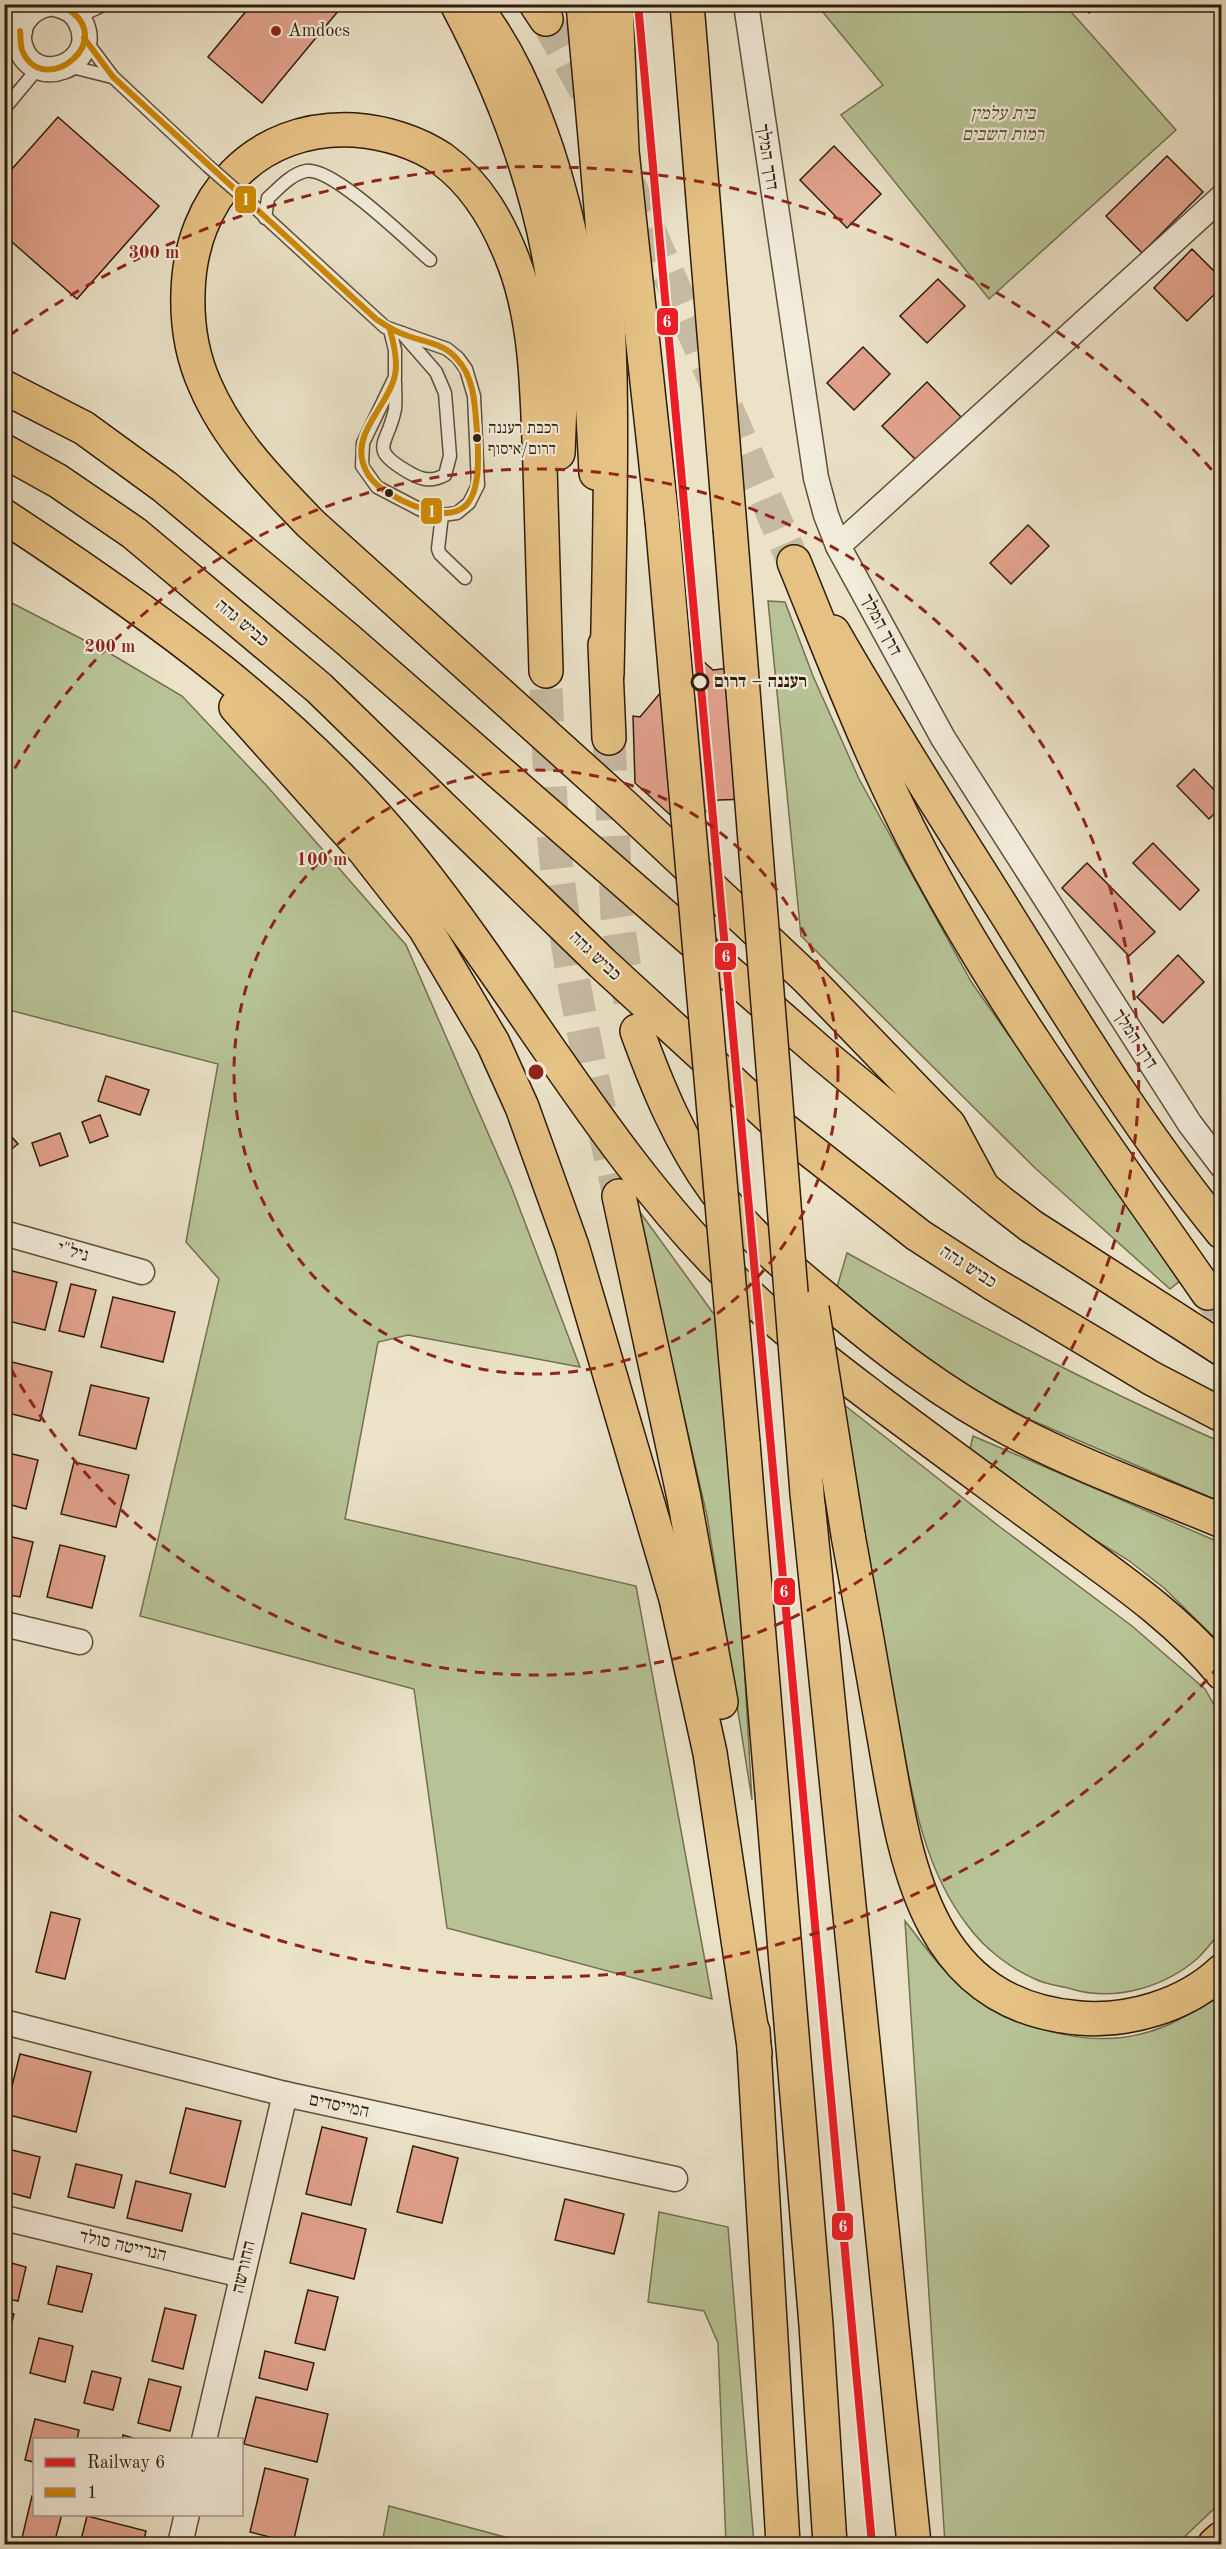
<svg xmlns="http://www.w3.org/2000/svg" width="1226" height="2549" font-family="'Old Standard TT','Frank Ruhl Libre',serif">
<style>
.green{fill:#b7c396;stroke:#74704f;stroke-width:1.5}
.building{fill:#e3a38f;stroke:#301c08;stroke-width:1.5}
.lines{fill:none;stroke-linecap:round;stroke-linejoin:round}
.trunk-tunnel{stroke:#c6baa2;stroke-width:33;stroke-dasharray:33 16;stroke-linecap:butt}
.motorway-tunnel{stroke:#c6baa2;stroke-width:33;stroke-dasharray:33 16;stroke-linecap:butt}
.service-casing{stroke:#5f4e38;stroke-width:15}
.minor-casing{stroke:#5f4e38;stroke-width:27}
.trunk-casing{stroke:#301c08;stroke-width:36}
.motorway-casing{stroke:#301c08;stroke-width:36}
.service{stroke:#f2ecdb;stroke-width:12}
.minor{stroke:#f2ecdb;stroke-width:24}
.trunk{stroke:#e6c184;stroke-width:33}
.motorway{stroke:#e6c184;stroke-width:33}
.service-bridge-casing{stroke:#5f4e38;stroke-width:15;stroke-linecap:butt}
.motorway-bridge-casing{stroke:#301c08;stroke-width:36;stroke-linecap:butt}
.service-bridge{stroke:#f2ecdb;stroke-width:12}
.motorway-bridge{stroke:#e6c184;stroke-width:33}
.bus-1-casing{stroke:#f2ecdb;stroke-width:10}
.bus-1{stroke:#cf8a02;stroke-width:6}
.rail-1-casing{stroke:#f2ecdb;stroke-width:12}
.rail-1{stroke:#ed1d26;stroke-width:8}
.ring{fill:none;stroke:#8f2418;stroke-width:3;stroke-dasharray:10 8}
.poi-dot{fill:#8f2418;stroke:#f2ecdb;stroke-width:2}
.bus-dot{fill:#301c08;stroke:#f2ecdb;stroke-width:2}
.stop-dot{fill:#f2ecdb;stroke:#301c08;stroke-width:3}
.labels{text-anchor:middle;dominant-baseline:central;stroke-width:4.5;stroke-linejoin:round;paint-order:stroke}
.bus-label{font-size:16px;fill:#301c08;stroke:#f2ecdb;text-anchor:start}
.poi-label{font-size:18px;fill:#301c08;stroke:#f2ecdb;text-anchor:start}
.park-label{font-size:18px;font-style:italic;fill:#584e33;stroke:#f2ecdb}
.street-label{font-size:18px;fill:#301c08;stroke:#f2ecdb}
.stop-label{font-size:18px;font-weight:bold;fill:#301c08;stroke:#f2ecdb;text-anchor:start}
.centre{fill:#8f2418;stroke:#f2ecdb;stroke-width:3}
.ring-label{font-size:18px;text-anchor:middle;font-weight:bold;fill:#8f2418;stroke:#f2ecdb;stroke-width:4.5;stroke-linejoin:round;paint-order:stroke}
.line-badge{stroke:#f2ecdb;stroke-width:2}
.badge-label{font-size:16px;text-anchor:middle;font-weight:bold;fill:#fff}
</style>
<rect width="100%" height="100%" fill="#ebe2c8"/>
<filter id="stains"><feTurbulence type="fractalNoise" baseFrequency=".00333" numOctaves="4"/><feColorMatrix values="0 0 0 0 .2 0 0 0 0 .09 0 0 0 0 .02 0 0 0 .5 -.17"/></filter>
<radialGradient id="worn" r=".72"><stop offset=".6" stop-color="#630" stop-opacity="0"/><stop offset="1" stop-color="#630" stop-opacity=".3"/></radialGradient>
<!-- green -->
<g class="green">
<polygon points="817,5 1065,5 1176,130 989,299 841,115 883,85"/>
<polygon points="4,599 111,654 182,696 266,785 406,945 511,1186 580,1367 408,1335 378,1342 345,1519 636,1586 712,1999 447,1928 414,1689 140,1616 219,1279 186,1242 218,1064 5,1009"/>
<polygon points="768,601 785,602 813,676 859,779 972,983 1181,1280 1170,1289 1035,1168 801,936"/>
<polygon points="629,1197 716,1317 736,1525 752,1800 707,1516 657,1299"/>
<path d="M847,1253c123,68 246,133 374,189v60l-190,-82 -87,-46 -109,-80z"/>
<path d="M843,1404l157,123 132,99 73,63 16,28v214c-7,9 -15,19 -23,27 -33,29 -81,43 -123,32 -13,-4 -28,-5 -40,-11 -25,-11 -50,-30 -67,-53 -49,-63 -58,-146 -73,-222 -20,-100 -36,-200 -52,-300z"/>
<polygon points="973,1436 1221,1543 1221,1644 1164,1588 1128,1560 967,1462"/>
<path d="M905,1921c15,18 29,41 47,56 66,56 156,85 235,38 12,-7 25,-13 34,-23v510l-44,42h-232z"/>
<polygon points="659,2212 728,2227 754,2544 726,2544 718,2343 704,2311 648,2302"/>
<polygon points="389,2506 531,2544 382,2544"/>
</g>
<!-- building -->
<g class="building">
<polygon points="252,4 344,4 262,103 208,57"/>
<polygon points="1081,4 1098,4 1089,13"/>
<polygon points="58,117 159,206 77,299 4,235 4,178"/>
<polygon points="834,146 881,194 847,228 800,180"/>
<polygon points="1167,156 1203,192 1142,253 1106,216"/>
<polygon points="1192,249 1222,279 1222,287 1187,321 1154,288"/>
<polygon points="938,279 965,306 927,343 900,316"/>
<polygon points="863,347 890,374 854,410 827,383"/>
<polygon points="927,382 961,417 917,461 882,426"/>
<polygon points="1028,525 1049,546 1011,584 990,563"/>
<polygon points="694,653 713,670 740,667 752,799 718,800 687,830 635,783 633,716 640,717"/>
<polygon points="1194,769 1222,798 1222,806 1209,819 1177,786"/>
<polygon points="1153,843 1199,890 1180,910 1133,863"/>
<polygon points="1087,863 1155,932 1129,956 1062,888"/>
<polygon points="1178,955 1204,982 1163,1023 1137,997"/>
<polygon points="106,1076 149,1090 140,1115 98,1101"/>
<polygon points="100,1115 108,1136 90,1143 82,1122"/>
<polygon points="4,1128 18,1144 4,1155"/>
<polygon points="60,1133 68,1156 40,1166 32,1143"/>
<polygon points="4,1269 57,1282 45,1330 4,1320"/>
<polygon points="71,1284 96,1290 84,1337 59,1331"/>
<polygon points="113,1297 175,1312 163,1362 101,1347"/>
<polygon points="4,1360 52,1372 40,1421 4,1412"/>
<polygon points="91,1385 149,1398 136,1449 79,1435"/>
<polygon points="4,1452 38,1460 26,1509 4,1503"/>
<polygon points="74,1462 129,1475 116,1527 61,1514"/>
<polygon points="4,1535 33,1542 20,1597 4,1594"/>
<polygon points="60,1545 105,1556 92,1608 47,1597"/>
<polygon points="51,1912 80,1919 65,1979 36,1972"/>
<polygon points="4,1935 10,1936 4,1958"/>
<polygon points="20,2054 91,2072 76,2132 5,2114"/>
<polygon points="186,2108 241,2121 225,2187 170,2173"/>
<polygon points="322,2127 367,2138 351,2205 306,2194"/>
<polygon points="413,2146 458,2158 442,2223 397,2212"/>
<polygon points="4,2148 40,2157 30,2198 4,2191"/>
<polygon points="76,2164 122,2175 114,2208 68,2197"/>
<polygon points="136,2181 191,2194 182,2231 127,2218"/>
<polygon points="565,2199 624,2214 614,2254 555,2240"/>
<polygon points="302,2213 366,2229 354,2279 290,2263"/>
<polygon points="4,2261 26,2267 18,2301 4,2298"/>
<polygon points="57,2266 92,2274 82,2312 48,2304"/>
<polygon points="308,2290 338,2297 325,2350 295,2343"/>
<polygon points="165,2308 196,2315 183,2369 152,2361"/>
<polygon points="4,2311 14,2314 4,2353"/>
<polygon points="39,2338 73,2346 65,2382 30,2373"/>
<polygon points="265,2351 314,2363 307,2390 259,2378"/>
<polygon points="92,2371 121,2378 113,2410 84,2403"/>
<polygon points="149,2379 181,2387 170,2431 138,2423"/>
<polygon points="256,2397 328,2414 317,2462 244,2444"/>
<polygon points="4,2418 10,2420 4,2440"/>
<polygon points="35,2419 79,2430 77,2440 34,2440 34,2462 25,2460"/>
<polygon points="123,2435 140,2440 122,2440"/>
<polygon points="265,2468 308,2479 293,2543 250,2532"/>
<polygon points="32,2496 34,2497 34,2514 62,2514 54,2544 21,2542"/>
<polygon points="87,2516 146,2531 143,2544 80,2544"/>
</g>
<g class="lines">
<!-- trunk-tunnel -->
<g class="trunk-tunnel">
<polyline points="546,19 593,104"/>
<polyline points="629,184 791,556"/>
<polyline points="609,738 617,916 630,1002"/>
</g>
<!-- motorway-tunnel -->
<g class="motorway-tunnel">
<path d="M546,689c3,66 4,132 13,197 13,104 37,207 60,310"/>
<polyline points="1208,1293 1222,1313"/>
</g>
<defs>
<g id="service">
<polyline points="78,17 105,4"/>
<polyline points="86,41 113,77 208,166"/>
<polyline points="68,66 112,77"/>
<polyline points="4,109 39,67"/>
<polyline points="248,201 385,327 447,349 458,358 466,369 474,396 478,485 469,503 457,513 442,515 421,510 377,487 362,466 363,443 395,377 395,350 390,330"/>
<path d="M265,218l3,-20c11,-10 23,-24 38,-27 26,-5 102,70 124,89"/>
<path d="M395,381c0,9 1,19 0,28 -7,37 -29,39 15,64 12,7 22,9 35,2l5,-19 -5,-63 -9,-21 -34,-39"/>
<polyline points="442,515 438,549 440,554 465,578"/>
</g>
<g id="minor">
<path d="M48,4c-19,4 -33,21 -28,41 12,46 83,20 60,-24 -5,-10 -14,-15 -26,-17"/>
<polyline points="746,4 816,478 826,515 838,546 943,738 1190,1124 1222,1166"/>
<polyline points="4,11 20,31"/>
<polyline points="838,546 1222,197"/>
<polyline points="4,1233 142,1272"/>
<polyline points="4,1624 80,1642"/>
<polyline points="4,2022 285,2094 675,2179"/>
<polyline points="4,2218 242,2275"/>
<polyline points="204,2440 285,2094"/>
<polyline points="180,2544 187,2514"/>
</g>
<g id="trunk">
<path d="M473,4c35,44 56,93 74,146 36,109 44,210 49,323"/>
<polyline points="536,4 546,19"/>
<polyline points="4,387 84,428 165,487 347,639 821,1053 1000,1202 1031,1226 1222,1349"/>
<polyline points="4,451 58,481 134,533 319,688 602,963 783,1129 918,1235 992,1283 1151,1378 1222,1415"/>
<path d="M833,632c55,96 115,189 174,283 67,108 134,218 215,317"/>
<polyline points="605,645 609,738"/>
<path d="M637,1031c20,55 43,111 78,159 29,40 67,73 106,105 61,52 124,101 196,138 66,34 136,59 205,88"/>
</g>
<g id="motorway">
<path d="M457,4c52,98 91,206 101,316 4,45 2,89 0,133"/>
<path d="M583,4c11,124 24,247 27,371 2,100 -1,200 -3,299"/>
<polyline points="616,4 622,151 662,520"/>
<polyline points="687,4 730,528"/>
<path d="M4,516c149,98 297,203 409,344 111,139 196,300 325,425 42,42 90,78 137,114 61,46 123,91 185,137 56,41 117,82 162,137"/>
<path d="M794,562c44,108 85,217 142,319 79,144 179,277 272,412"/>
<path d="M546,671c-2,-69 -4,-137 -6,-205 -3,-66 -2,-140 -26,-203 -15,-40 -36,-78 -72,-104 -25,-17 -58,-27 -88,-29 -99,-5 -164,68 -166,163 -1,31 4,63 17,92 23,54 65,97 106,139l313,282 184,173 141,146 34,63"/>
<polyline points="236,707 364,850 425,928 493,1043 522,1107 572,1246 676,1599 710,1753 755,2053"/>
<polyline points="619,1196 684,1498 721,1702"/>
<polyline points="743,1443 816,2325 830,2544"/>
<polyline points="807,1493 914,2544"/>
<path d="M848,1535c12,65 24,131 35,196 22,124 38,274 196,287 49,4 106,-12 143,-47"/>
<polyline points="753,2031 783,2544"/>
<polyline points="1215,2544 1222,2538"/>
</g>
</defs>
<!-- service casing -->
<use href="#service" class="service-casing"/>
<!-- minor casing -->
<use href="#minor" class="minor-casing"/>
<!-- trunk casing -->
<use href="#trunk" class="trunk-casing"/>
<!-- motorway casing -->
<use href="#motorway" class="motorway-casing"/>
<!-- service -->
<use href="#service" class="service"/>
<!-- minor -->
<use href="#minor" class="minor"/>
<!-- trunk -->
<use href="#trunk" class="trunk"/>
<!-- motorway -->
<use href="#motorway" class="motorway"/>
<defs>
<polyline id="service-bridge" points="208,166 248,201"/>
<g id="motorway-bridge">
<polyline points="662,520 743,1443"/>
<polyline points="730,528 807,1493"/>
<polyline points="812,1308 848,1535"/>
</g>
</defs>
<!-- service-bridge casing -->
<use href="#service-bridge" class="service-bridge-casing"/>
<!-- motorway-bridge casing -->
<use href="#motorway-bridge" class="motorway-bridge-casing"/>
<!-- service-bridge -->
<use href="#service-bridge" class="service-bridge"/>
<!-- motorway-bridge -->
<use href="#motorway-bridge" class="motorway-bridge"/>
<defs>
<g id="bus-1">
<path d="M20,31c1,6 0,13 2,19 21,52 102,-13 40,-44"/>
<path d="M84,38l29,39 263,242c10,7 20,13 32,17 17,6 37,8 49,23 18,19 18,49 20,73 5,64 -4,103 -76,68 -17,-9 -33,-18 -38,-37 -10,-31 26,-59 32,-88 3,-14 -1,-31 -5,-45"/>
</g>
</defs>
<!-- bus-1 casing -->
<use href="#bus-1" class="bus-1-casing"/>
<!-- bus-1 -->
<use href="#bus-1" class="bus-1"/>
<defs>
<polyline id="rail-1" points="638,4 872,2544"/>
</defs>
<!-- rail-1 casing -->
<use href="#rail-1" class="rail-1-casing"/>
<!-- rail-1 -->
<use href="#rail-1" class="rail-1"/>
</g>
<!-- distance rings -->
<g class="ring">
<circle cx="536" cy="1072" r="302"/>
<path d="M6 784A603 603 0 1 1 6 1360"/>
<path d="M1219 1666A905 905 0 0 1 10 1809M10 335A905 905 0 0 1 1219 478"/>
</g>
<!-- markers -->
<circle class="poi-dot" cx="276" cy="31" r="6"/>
<g class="bus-dot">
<circle cx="477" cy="438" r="5"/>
<circle cx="389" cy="493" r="5"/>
</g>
<circle class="stop-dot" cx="700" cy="682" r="8"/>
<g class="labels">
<!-- bus labels -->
<g class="bus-label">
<text x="488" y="429">רכבת רעננה<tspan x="488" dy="21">דרום/איסוף</tspan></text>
</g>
<!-- poi labels -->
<g class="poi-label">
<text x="288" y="31">Amdocs</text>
</g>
<!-- park labels -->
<g class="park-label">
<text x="1003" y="114">בית עלמין<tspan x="1003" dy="21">רמות השבים</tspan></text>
</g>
<!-- street labels -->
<g class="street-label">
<text transform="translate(767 157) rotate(81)">דרך המלך</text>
<text transform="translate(242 623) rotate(40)">כביש גהה</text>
<text transform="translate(881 625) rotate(62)">דרך המלך</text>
<text transform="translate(595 956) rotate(43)">כביש גהה</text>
<text transform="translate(1135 1039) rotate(57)">דרך המלך</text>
<text transform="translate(73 1252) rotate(16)">ניל"י</text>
<text transform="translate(968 1267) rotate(33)">כביש גהה</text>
<text transform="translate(339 2106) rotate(12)">המייסדים</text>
<text transform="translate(123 2246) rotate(13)">הנרייטה סולד</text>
<text transform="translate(244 2267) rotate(-77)">החורשה</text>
</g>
<!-- stop labels -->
<g class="stop-label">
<text x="714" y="682">רעננה – דרום</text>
</g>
</g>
<circle cx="536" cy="1072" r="9" class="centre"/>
<g class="ring-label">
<text x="154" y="258">300 m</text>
<text x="110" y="652">200 m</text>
<text x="322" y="865">100 m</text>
</g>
<g class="line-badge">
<rect x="234" y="185" width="23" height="29" rx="6" fill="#cf8a02"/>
<rect x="656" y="307" width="23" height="29" rx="6" fill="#ed1d26"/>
<rect x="420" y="497" width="23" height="28" rx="6" fill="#cf8a02"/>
<rect x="714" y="942" width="23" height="29" rx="6" fill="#ed1d26"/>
<rect x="773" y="1577" width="23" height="29" rx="6" fill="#ed1d26"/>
<rect x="831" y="2212" width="23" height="29" rx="6" fill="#ed1d26"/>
</g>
<g class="badge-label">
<text x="246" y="205">1</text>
<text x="667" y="327">6</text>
<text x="432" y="517">1</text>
<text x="726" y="962">6</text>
<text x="784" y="1597">6</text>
<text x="843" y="2232">6</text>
</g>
<!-- margin -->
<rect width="1226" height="2549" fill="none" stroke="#ebe2c8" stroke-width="24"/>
<rect x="6" y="6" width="1214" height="2537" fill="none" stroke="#301c08" stroke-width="3"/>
<rect x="12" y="12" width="1202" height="2525" fill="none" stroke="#301c08" stroke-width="1.5"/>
<!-- legend -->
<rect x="33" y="2438" width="210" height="78" fill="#f2ecdb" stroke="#a49987" stroke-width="1.5"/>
<rect x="45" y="2458" width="30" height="9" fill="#ed1d26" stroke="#a49987" stroke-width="1.5"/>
<text x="87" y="2468" font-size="18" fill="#301c08">Railway 6</text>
<rect x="45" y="2488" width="30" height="9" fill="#cf8a02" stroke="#a49987" stroke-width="1.5"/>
<text x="87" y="2498" font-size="18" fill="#301c08">1</text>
<rect width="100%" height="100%" filter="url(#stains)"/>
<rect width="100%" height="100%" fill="url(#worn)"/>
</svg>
